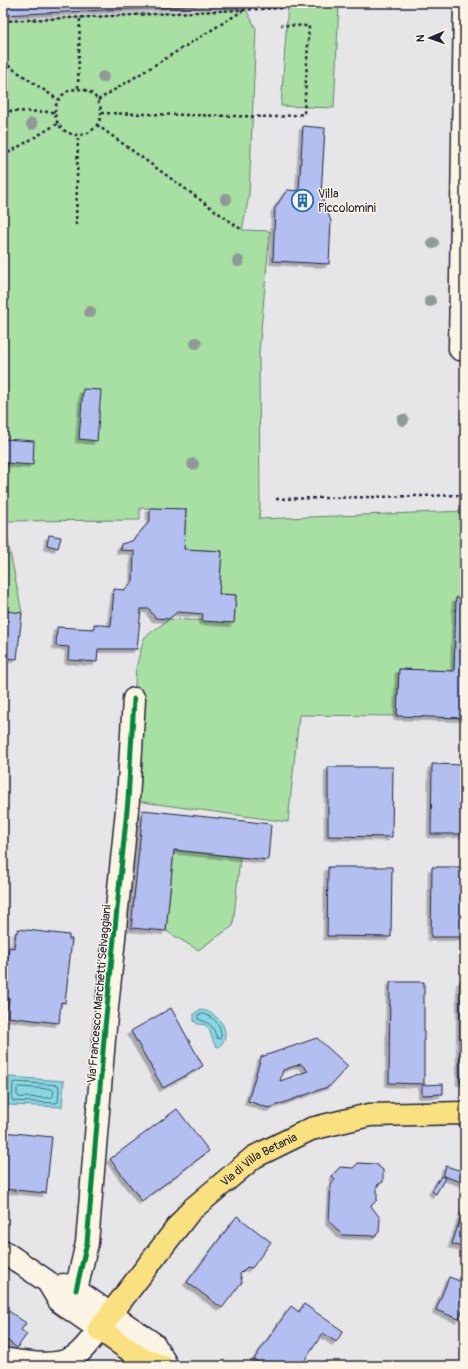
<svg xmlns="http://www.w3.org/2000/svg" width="468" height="1369" font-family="Pangolin,sans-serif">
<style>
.green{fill:#a8dfa2;stroke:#65806e}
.water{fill:#87d8e2;stroke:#5f8f9f}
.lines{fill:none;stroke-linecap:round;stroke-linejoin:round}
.shore{stroke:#4a6b7e;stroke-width:1}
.building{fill:#b2bff0;stroke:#22223b;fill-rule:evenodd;filter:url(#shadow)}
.minor-casing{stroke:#22223b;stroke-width:25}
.major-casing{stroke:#22223b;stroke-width:25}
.path{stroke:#22223b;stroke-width:2.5;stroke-dasharray:3 3;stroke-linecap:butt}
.minor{stroke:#fcf5e5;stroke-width:22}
.major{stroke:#fae180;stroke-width:22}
.cycleway-casing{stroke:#fcf5e5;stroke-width:8}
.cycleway{stroke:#00873e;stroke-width:5}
.tree{fill:#90999a}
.labels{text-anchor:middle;stroke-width:3;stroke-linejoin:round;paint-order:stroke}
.poi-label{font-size:12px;fill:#22223b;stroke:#fcf5e5;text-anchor:start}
.street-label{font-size:12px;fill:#22223b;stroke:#fcf5e5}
</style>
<defs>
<filter id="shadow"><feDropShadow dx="-3.5" dy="3.5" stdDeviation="0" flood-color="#0004"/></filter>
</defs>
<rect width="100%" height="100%" fill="#e6e5e8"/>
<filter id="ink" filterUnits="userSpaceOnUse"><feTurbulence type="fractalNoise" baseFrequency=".025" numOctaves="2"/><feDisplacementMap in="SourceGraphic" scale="8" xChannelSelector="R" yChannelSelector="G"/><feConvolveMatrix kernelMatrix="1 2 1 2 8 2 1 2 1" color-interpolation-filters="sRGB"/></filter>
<g filter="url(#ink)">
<path class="green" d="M288,3L339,4L334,108L281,106Z
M246,9L256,29L249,196L242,230L270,231L259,352L260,505L259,519L465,511V586L456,598L454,671L399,669L397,716L299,715L288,822L128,800L136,668L144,638L169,619L234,622L236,595L219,594L222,551L184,549L186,509L140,508V520L4,521L22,613L7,612L3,651V21Z
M174,850L240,857L233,926L198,950L166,931Z"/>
<path class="water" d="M199,1010C216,1010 234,1031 220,1046L217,1047C211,1042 212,1031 206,1025L198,1024L194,1021V1014Z
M9,1077L64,1081L62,1107L8,1105Z"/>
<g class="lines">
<path class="shore" d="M203,1014C214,1016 224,1028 220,1039L217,1038C212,1024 211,1024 198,1019V1015Z
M14,1082L58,1085L59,1087L58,1102L56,1103L13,1101L12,1100L13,1084Z
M19,1087L52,1089L54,1091L53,1096L51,1098L19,1097L17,1095V1089Z"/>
</g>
<path class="building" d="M3,3H248L3,15Z
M303,126L325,128L321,195L331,221L329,264L273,261L275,208L287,190L299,191Z
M83,389L101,390L97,441L79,439Z
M4,439L34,441L33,465L3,463Z
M150,508L186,509L184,549L222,551L219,594L236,595L234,623L202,621L203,614L177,612L169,619L155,618L149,609H141L137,649H98L97,662L68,660L69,647L56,646L57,627L94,629V624L111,626L114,589L124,590L133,581L134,551L120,550L121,544L132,541L150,521Z
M49,535L61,537L58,548L47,545Z
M456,598H465V718L397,716L399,669L454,671Z
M7,611L22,613L17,659L3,658Z
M432,764L465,765V834H431Z
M328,767H393L392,837L328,836Z
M143,810L271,824L268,860L174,850L166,931L131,928Z
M328,867H392L391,937L327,936Z
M432,867H465V937H431Z
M18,929L69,935V939H72L65,1003L61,1002L59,1023L7,1017L9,998L3,997L9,947L14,948L16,932H18Z
M460,981H465V1082H460Z
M390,982H424V1084L389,1083Z
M171,1008L203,1066L163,1088L131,1031Z
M317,1038L348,1066L330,1086L269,1108L248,1101L261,1057ZM301,1064L308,1071L280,1081L283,1070Z
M443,1084V1094L422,1095V1085Z
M177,1109L209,1151L142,1201L110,1159Z
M3,1132L52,1137L46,1193L3,1189Z
M358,1163L376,1164L383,1170V1182L377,1185V1200L371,1206L380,1218L379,1232L375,1236L342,1235L329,1221L331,1185L335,1180L332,1176L340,1167L353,1168Z
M446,1166L465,1172V1183L443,1176Z
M441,1176L445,1178L436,1194L432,1191Z
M465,1204V1245L464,1248L452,1244Z
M237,1216L271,1242L252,1268L247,1267L240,1274L242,1282L222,1308L187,1282Z
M449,1277L465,1283V1304L459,1319L436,1310Z
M304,1304L343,1331L336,1342L323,1333L301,1366H264L254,1359L291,1306L299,1312Z
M3,1307L26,1323L21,1330L27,1334L17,1348L7,1340L3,1346Z"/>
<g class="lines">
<defs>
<path id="minor" d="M460,349L465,3
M3,1251L48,1282L60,1302L99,1329C92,1339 84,1350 74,1357C56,1369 23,1362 3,1359
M63,1285L70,1286L154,1344L167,1366
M76,1290L87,1243L105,1027L128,800L134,699"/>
<g id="major">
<path id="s1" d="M162,1366L142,1359L99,1329L190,1211L254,1157L311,1129L369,1115L465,1113"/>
</g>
</defs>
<use href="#minor" class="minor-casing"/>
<use href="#major" class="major-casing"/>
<path class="path" d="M3,21L282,8
M3,62L57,99
M78,88L80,17
M55 112a23 23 0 1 1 46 0a23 23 0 1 1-46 0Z
M98,100L244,10
M3,111L54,112
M101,113L276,117L304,114L309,26L281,25
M97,125L242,230
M3,156L57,124
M76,225L78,136
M276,499L465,495"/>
<use href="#minor" class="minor"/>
<use href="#major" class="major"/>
<defs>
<path id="cycleway" d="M76,1290L87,1243L105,1027L128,800L134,699"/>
</defs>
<use href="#cycleway" class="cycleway-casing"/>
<use href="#cycleway" class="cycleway"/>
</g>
<g class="tree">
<circle cx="103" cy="77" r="6"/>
<circle cx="32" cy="124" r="6"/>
<circle cx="226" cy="199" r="6"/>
<circle cx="433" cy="243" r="6"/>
<circle cx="238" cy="261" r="6"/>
<circle cx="430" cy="301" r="6"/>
<circle cx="90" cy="312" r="6"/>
<circle cx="196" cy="343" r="6"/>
<circle cx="403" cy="420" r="6"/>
<circle cx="193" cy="464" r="6"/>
</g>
</g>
<defs>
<symbol id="building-ring" viewBox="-11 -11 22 22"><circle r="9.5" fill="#fcf5e5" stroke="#1f6fb2" stroke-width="1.5"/><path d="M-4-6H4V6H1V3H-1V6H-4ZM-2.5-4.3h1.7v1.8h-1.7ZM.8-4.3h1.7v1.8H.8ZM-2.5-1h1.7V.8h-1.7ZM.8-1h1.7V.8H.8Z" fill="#1f6fb2"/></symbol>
</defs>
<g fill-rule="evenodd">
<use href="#building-ring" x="290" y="188" width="25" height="25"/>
</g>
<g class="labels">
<g class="poi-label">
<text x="318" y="198">Villa<tspan x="318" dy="14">Piccolomini</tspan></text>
</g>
<g class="street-label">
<text transform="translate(99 994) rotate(-85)" y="4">Via Francesco Marchetti Selvaggiani</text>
<text dy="4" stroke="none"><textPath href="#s1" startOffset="309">Via di Villa Betania</textPath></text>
</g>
</g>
<rect width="468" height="1369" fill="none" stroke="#fcf5e5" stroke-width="16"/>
<rect x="8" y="8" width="452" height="1353" fill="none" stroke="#22223b" stroke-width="1.5" filter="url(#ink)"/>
<g transform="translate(430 38) rotate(268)" stroke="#fcf5e5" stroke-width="3" paint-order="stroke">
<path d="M0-3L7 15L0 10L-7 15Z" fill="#22223b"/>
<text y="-6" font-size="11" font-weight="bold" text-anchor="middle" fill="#22223b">N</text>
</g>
</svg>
